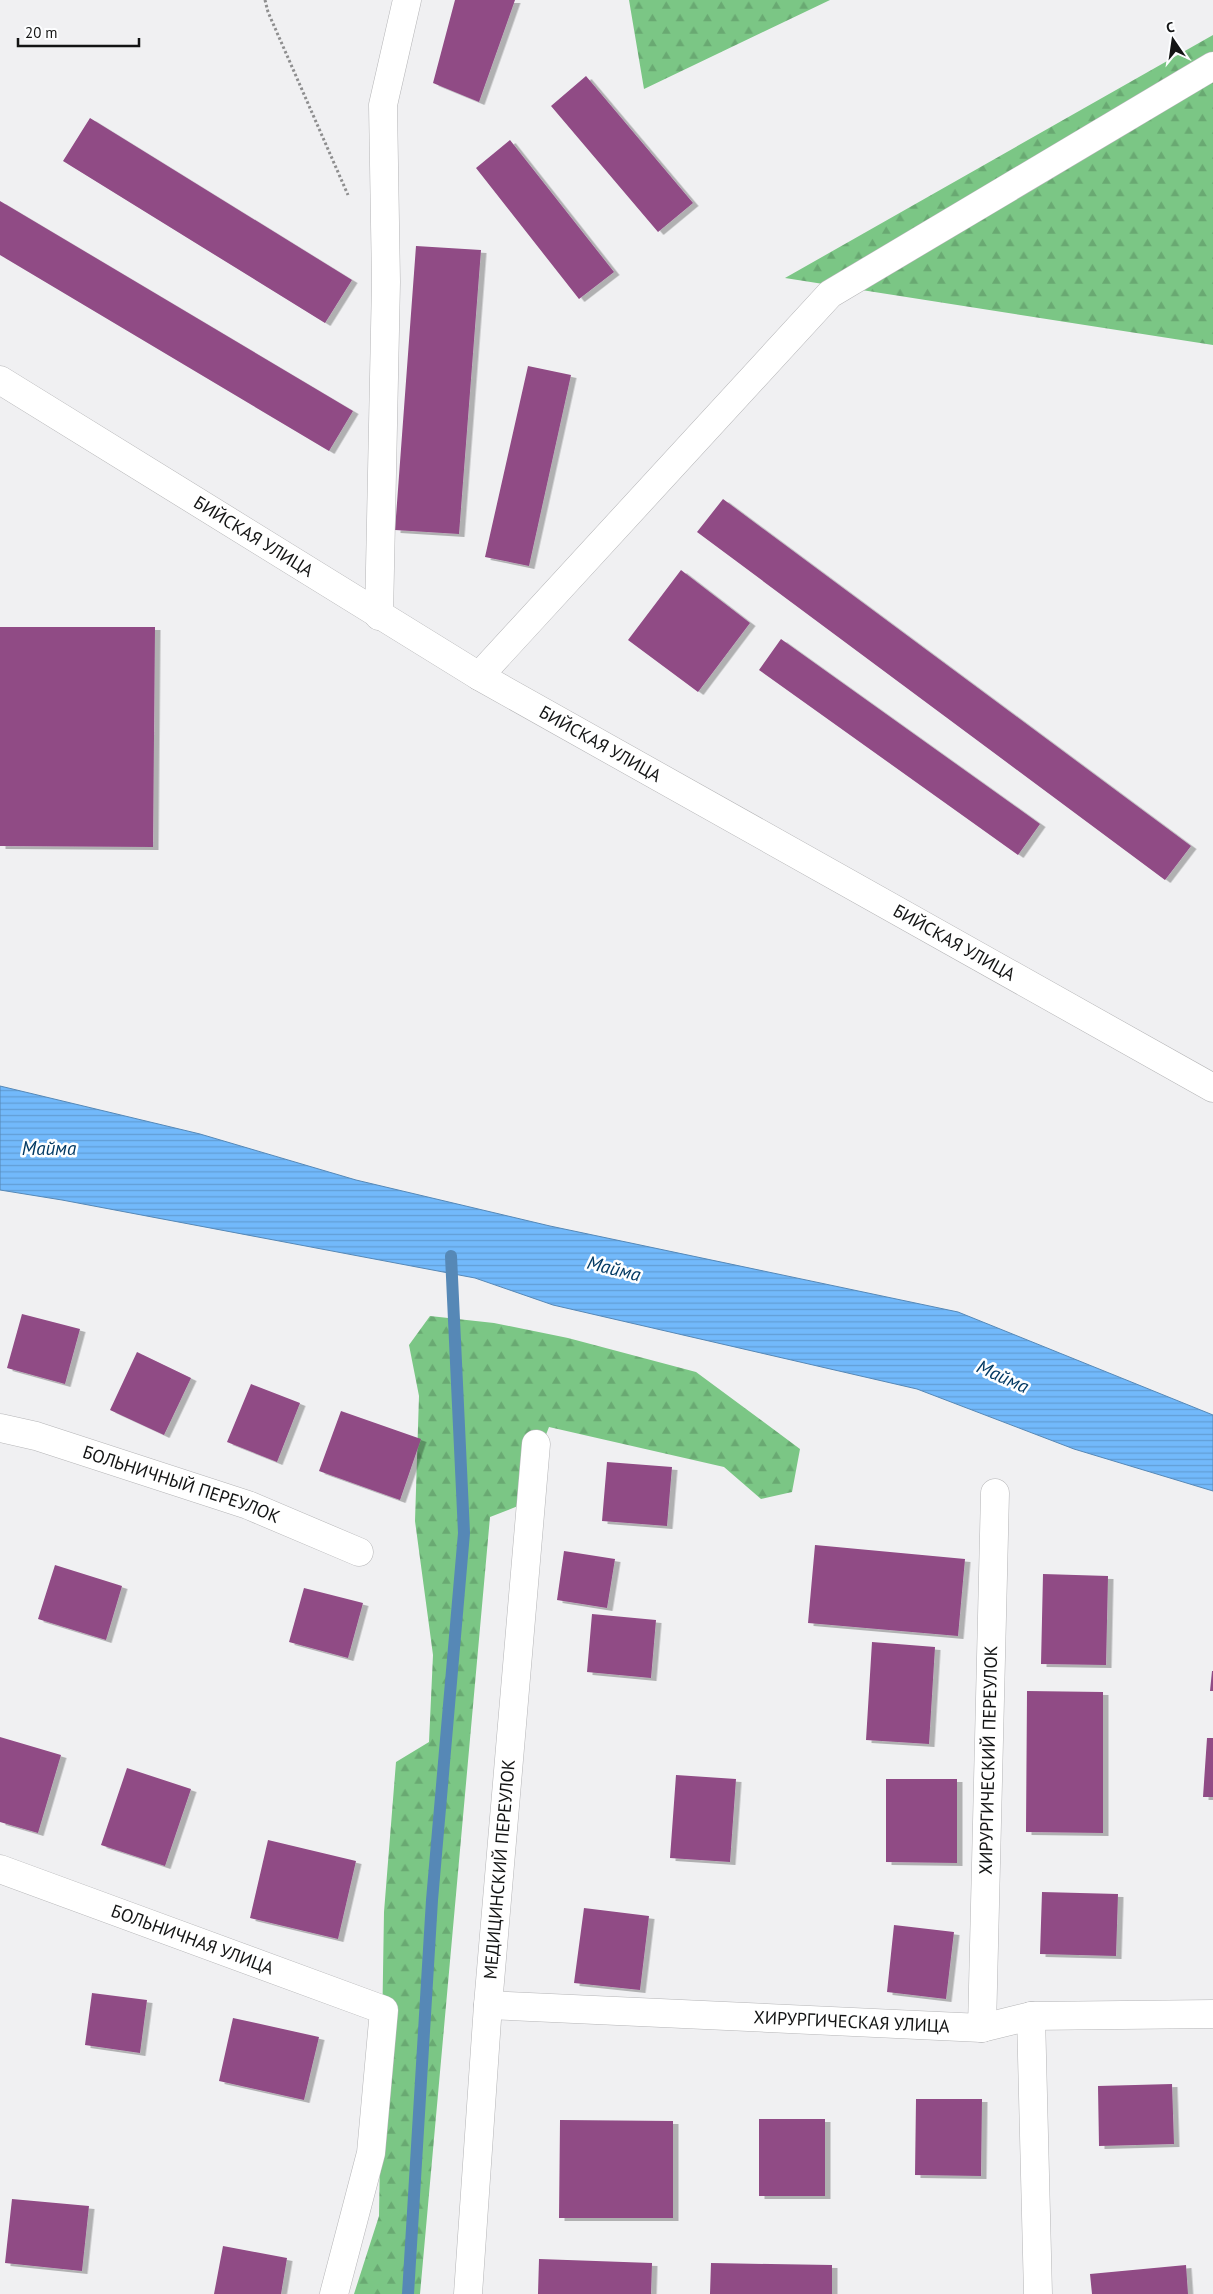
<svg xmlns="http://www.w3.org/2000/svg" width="1213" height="2294" font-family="'PT Sans',sans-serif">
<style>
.forest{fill:url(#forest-firs)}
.water{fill:url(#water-rules);stroke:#5688b6}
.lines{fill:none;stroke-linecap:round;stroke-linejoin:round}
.stream{stroke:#5688b6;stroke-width:12}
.building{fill:#904b85;filter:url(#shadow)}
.minor-casing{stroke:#b5b5b7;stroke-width:29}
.major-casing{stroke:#b5b5b7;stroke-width:29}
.path{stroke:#8e8e8f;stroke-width:3;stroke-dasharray:2.5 2.5;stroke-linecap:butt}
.minor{stroke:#fff;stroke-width:28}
.major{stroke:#fff;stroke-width:28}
.labels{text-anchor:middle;stroke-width:5;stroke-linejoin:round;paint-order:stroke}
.street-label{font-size:18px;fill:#131414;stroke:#fdfeff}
.water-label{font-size:19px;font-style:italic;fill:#023963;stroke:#fdfeff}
</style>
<defs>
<pattern id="forest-firs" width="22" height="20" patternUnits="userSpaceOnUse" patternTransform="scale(1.25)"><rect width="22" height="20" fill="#7bc685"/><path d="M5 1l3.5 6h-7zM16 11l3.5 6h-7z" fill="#69a972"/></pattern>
<pattern id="water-rules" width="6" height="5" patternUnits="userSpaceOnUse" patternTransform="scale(1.25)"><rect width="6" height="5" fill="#72b9fb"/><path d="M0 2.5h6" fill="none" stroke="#629ed6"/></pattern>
<filter id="shadow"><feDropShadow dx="5.5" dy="3" stdDeviation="0" flood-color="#0004"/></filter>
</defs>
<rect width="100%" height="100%" fill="#f0f0f2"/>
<path class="forest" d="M629,0H830L644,89Z
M1213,35V345L785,278Z
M430,1316L494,1323L568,1338L696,1372L800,1449L792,1492L761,1499L724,1467L549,1427L518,1506L490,1517L420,2294H354L379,2216L384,1912L396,1762L429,1742L433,1655L415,1521L419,1396L409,1345Z"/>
<path class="water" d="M0,1086L200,1134L356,1180L550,1226L958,1312L1213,1415V1491L1074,1449L917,1389L553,1305L475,1278L62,1200L0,1190Z"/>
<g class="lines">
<path class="stream" d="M408,2294L432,1900L464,1533L451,1256"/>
</g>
<path class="building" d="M455,0H515L479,102L433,83Z
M586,76L693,203L658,232L551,106Z
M90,118L352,280L325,323L63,161Z
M510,140L614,272L579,299L476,168Z
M0,201L353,411L329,451L0,255Z
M416,246L481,250L459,534L395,530Z
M528,366L571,375L529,566L485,557Z
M723,499L1191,846L1165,880L697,532Z
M681,570L750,623L698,692L628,640Z
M0,627H155L153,847L0,846Z
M781,639L1040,824L1018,855L759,670Z
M22,1314L80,1329L65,1384L7,1368Z
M137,1352L191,1378L164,1435L110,1410Z
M251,1384L300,1403L277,1462L227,1442Z
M341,1411L421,1439L400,1500L319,1471Z
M607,1462L672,1467L667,1526L602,1521Z
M815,1545L965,1559L958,1636L808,1623Z
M564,1551L615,1559L607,1608L557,1600Z
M55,1565L122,1586L106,1640L38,1619Z
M1043,1574L1108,1576L1106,1665L1041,1664Z
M304,1588L363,1603L348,1658L289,1642Z
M592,1614L656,1620L651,1678L587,1672Z
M872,1642L935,1647L929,1744L866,1740Z
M1212,1671H1213V1691H1210Z
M1027,1691L1103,1692V1833L1026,1832Z
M0,1737L61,1755L38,1833L0,1822Z
M1207,1738H1213V1797H1203Z
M127,1768L191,1789L165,1866L101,1845Z
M676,1775L736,1779L730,1862L670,1858Z
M886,1779H957V1863L886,1862Z
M268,1840L356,1861L338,1939L250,1918Z
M1042,1892L1118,1894L1116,1956L1040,1954Z
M584,1908L649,1916L640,1990L574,1983Z
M894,1925L954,1932L946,1999L887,1992Z
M92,1993L147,2000L140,2053L85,2045Z
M233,2018L319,2037L304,2100L219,2081Z
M1172,2084L1174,2144L1099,2146L1098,2086Z
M916,2099H982L981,2176L915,2175Z
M759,2119H825V2196H759Z
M560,2120L673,2121V2218H559Z
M12,2199L89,2206L82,2271L5,2263Z
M223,2246L287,2258L281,2294H214Z
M539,2259L652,2263L651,2294H538Z
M711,2263L832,2265V2294H710Z
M1186,2265L1188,2294H1092L1090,2274Z"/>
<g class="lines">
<defs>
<g id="minor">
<path d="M379,616L386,282L383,105L407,0"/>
<path d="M479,676L830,294L1213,66"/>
<path id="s1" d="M0,1428L36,1436L248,1505L359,1552"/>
<path id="s2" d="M0,1869L384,2010L371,2153L334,2294"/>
<path id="s3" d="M488,2005L982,2028L1031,2016L1213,2014"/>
<path d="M1031,2016L1038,2294"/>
<path id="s4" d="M982,2028L995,1493"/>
<path id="s5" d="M468,2294L488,2005L536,1444"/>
</g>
<g id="major">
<path id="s6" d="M0,380L479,676L1213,1088"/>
</g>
</defs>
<use href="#minor" class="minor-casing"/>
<use href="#major" class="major-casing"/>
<path class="path" d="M265,0L268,12L348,195"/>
<use href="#minor" class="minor"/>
<use href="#major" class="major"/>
</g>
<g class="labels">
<g class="street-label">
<text dy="6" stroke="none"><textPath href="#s6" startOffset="298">БИЙСКАЯ УЛИЦА</textPath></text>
<text dy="6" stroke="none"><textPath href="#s6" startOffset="702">БИЙСКАЯ УЛИЦА</textPath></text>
<text dy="6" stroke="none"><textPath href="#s6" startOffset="1108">БИЙСКАЯ УЛИЦА</textPath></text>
<text dy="6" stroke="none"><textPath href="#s1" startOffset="190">БОЛЬНИЧНЫЙ ПЕРЕУЛОК</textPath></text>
<text dy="6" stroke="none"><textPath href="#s4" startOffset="268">ХИРУРГИЧЕСКИЙ ПЕРЕУЛОК</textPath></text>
<text dy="6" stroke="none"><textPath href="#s5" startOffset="426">МЕДИЦИНСКИЙ ПЕРЕУЛОК</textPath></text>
<text dy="6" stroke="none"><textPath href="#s2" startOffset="205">БОЛЬНИЧНАЯ УЛИЦА</textPath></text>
<text dy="6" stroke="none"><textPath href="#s3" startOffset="364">ХИРУРГИЧЕСКАЯ УЛИЦА</textPath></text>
</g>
<g class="water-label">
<text x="49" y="1155">Майма</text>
<text transform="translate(614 1268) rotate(14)" y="7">Майма</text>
<text transform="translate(1003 1376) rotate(24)" y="7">Майма</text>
</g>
</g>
<g transform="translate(1173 40) rotate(347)" stroke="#fdfeff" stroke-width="4" paint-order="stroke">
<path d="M0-4L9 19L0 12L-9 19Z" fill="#131414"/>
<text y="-8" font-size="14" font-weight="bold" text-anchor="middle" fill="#131414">С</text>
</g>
<path d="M18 38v8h121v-8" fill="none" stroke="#131414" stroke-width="2.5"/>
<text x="25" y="38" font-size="15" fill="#131414" stroke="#fdfeff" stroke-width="4" paint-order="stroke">20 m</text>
</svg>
